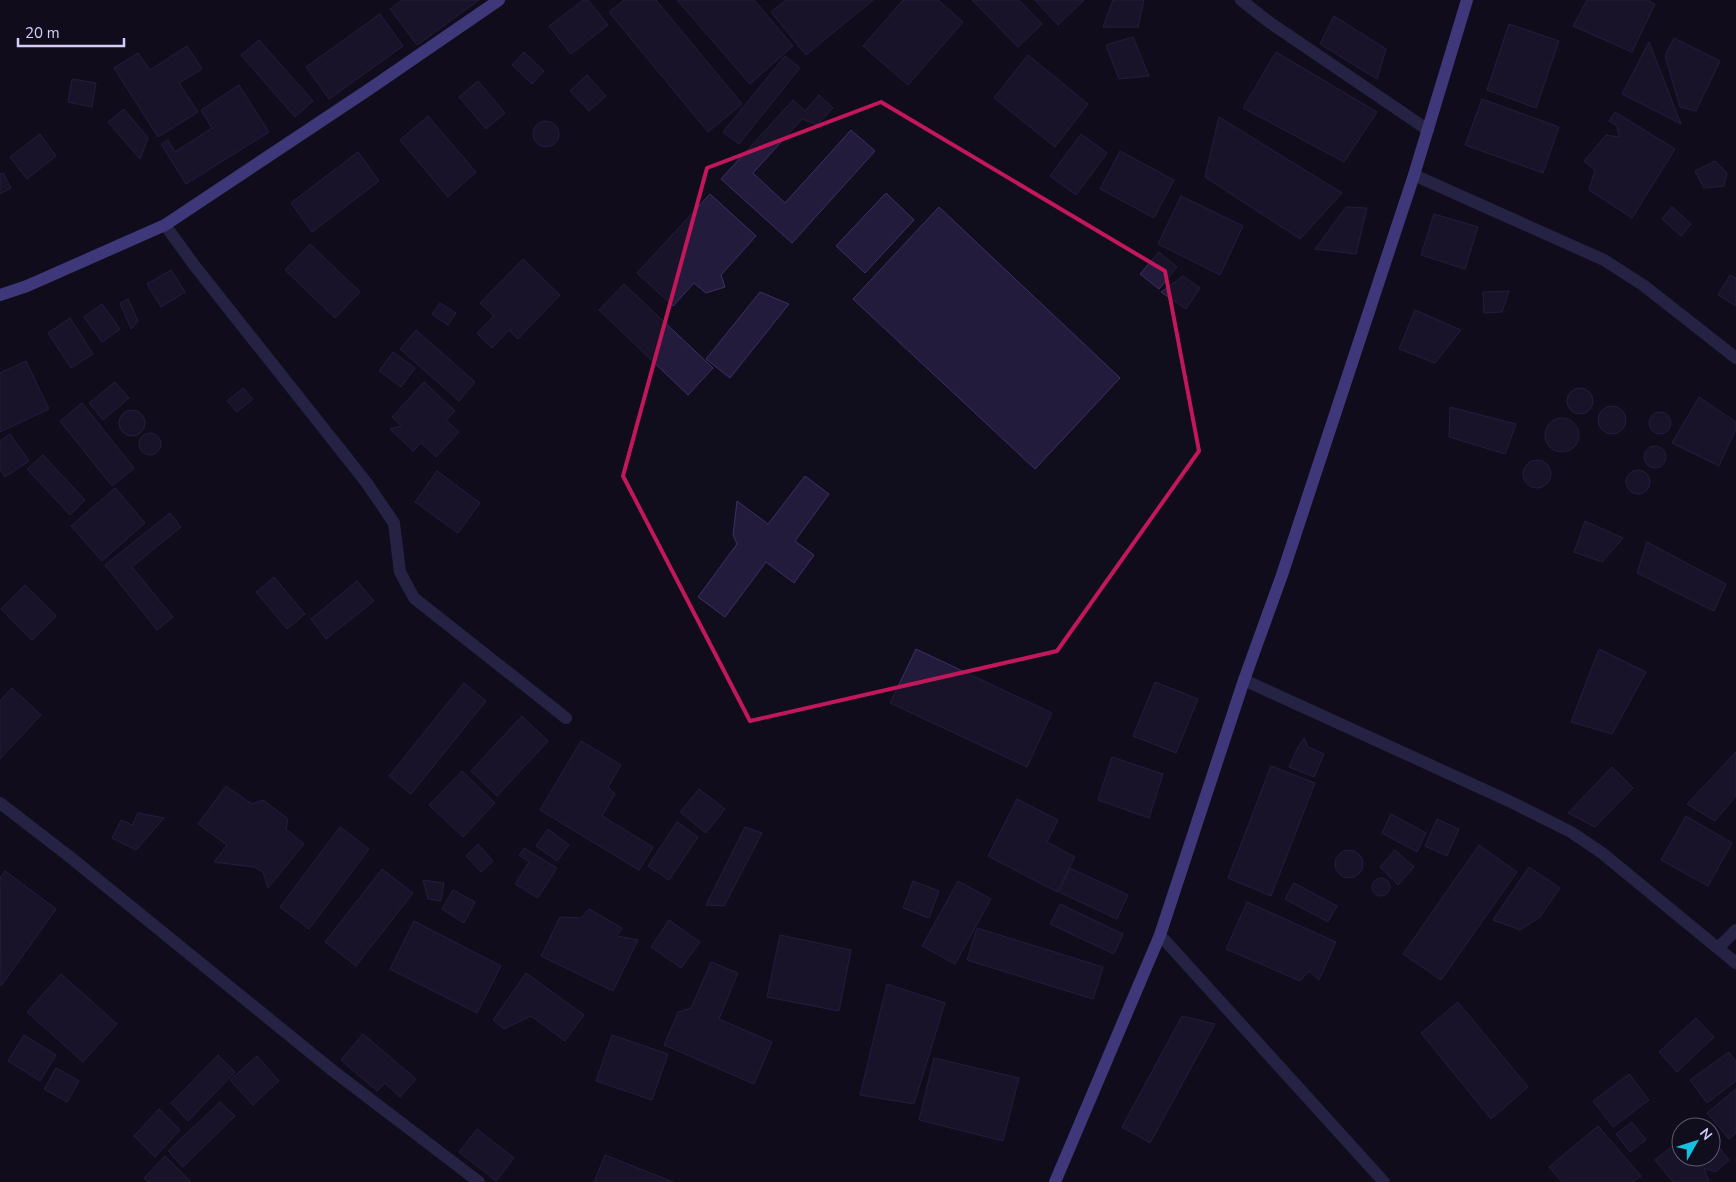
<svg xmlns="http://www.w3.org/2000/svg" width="1736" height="1182" font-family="'Nunito Sans',sans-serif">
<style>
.building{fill:#231b3b;stroke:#3c3064}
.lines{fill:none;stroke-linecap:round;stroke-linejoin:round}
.street{stroke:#423d76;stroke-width:12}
.secondary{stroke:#776ef0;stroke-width:12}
.marked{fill:none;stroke:#c2185b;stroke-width:4;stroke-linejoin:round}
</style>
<rect width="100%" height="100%" fill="#100d1c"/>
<path class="building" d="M402,0H479L417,45L390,9Z
M583,0H588L608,25L571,54L549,26Z
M624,0H656L742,104L708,132L609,12Z
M677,0H754L793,46L750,84Z
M786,0H873L806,55L771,12Z
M903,0H938L963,22L908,85L863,46Z
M972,0H1019L1042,24L1018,47Z
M1035,0H1084L1058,25Z
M1113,0H1144L1138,27H1103Z
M1587,0H1647L1655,4L1632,52L1573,26Z
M380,14L403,46L329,99L306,67Z
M1334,16L1386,49L1377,79L1320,44Z
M1509,24L1559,41L1536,108L1487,90Z
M1133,37L1149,76L1119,79L1106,45Z
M1674,38L1720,61L1696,111L1680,107L1665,56Z
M259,40L313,101L295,117L241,55Z
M1649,42L1681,124L1622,94Z
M187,46L202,69L179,83L198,112L158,137L114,68L138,53L150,70Z
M524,52L544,71L532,84L512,65Z
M1276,52L1377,112L1344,162L1243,108Z
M1028,55L1088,104L1055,147L994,98Z
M785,56L800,68L739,144L723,132Z
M587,75L606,96L589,111L570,91Z
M72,79L96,83L92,107L68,102Z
M478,81L505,113L486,129L459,97Z
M239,85L269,132L186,184L161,144L168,140L175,152L212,128L201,110Z
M819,95L833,108L817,125L802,119L753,173L785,203L851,130L875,151L792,243L721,179L793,100L805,111Z
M1482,99L1559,127L1543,173L1465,145Z
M124,109L148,138L140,159L108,122Z
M1615,112L1675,149L1632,218L1589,190L1595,170L1584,161L1606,135L1619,137L1617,126L1609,121Z
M428,116L476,172L448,197L400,140Z
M1219,117L1342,193L1300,239L1205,177Z
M533 134a13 13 0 1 1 26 0a13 13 0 1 1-26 0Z
M40,134L56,156L27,179L10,157Z
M1081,134L1107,153L1076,195L1050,176Z
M1120,151L1174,180L1154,218L1100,189Z
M358,152L379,181L312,232L291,203Z
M1715,161L1727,173L1724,186L1704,188L1695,171Z
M3,173L11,188L0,194V174Z
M886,193L914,220L865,273L836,246Z
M710,194L756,236L721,275L725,287L706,293L694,283L673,306L637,273Z
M1181,196L1243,226L1220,275L1158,244Z
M939,207L1120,378L1035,469L853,299Z
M1346,207L1367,208L1356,254L1315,249Z
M1672,207L1691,224L1681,236L1662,219Z
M1434,214L1478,227L1465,269L1421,255Z
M310,244L360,292L335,318L285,270Z
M1159,252L1177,267L1159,289L1140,274Z
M523,259L560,295L518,339L509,330L492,348L477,333L494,316L480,303Z
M171,270L185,292L161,307L147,284Z
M1730,275L1736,278V306L1718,295Z
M1183,276L1200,288L1186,309L1161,292Z
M624,284L713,368L688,395L599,310Z
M1509,291L1502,312L1484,313L1483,292Z
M760,292L789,304L730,378L706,359Z
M128,299L138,321L131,329L120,303Z
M440,303L456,313L448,325L432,314Z
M102,304L120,329L102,342L84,317Z
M1415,310L1461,330L1435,363L1399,349Z
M70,318L93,354L71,368L48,333Z
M416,330L475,382L459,401L400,349Z
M393,352L415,368L401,387L379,371Z
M26,361L49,409L0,432V373Z
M115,382L129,398L103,420L89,403Z
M424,382L455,411L446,420L459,432L436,457L421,443L413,451L390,429L401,426L392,417Z
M243,388L253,399L237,412L227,401Z
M1567 401a13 13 0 1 1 26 0a13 13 0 1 1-26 0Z
M1699,397L1736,422V429L1719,466L1672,443Z
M82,403L134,468L112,486L60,421Z
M1598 420a14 14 0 1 1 28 0a14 14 0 1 1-28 0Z
M1450,407L1516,424L1505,454L1449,437Z
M119 423a13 13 0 1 1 26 0a13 13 0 1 1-26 0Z
M1649 423a11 11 0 1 1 22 0a11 11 0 1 1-22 0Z
M1545 435a17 17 0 1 1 34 0a17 17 0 1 1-34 0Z
M139 444a11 11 0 1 1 22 0a11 11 0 1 1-22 0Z
M10,434L29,461L5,477L0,470V441Z
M1644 457a11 11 0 1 1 22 0a11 11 0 1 1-22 0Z
M43,455L85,500L70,515L27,469Z
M1523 474a14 14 0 1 1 28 0a14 14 0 1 1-28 0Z
M1626 482a12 12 0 1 1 24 0a12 12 0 1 1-24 0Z
M437,471L480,503L458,533L415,502Z
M805,476L829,494L795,541L814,555L794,583L766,562L725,617L698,597L737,544L733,535L737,501L768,524Z
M115,488L145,523L102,561L71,526Z
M170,513L181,527L132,567L173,617L157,630L105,565Z
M1585,521L1623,538L1602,562L1574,552Z
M1647,542L1726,584L1714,611L1637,573Z
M274,577L305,614L287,629L256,592Z
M357,581L374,601L326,639L311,619Z
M25,585L56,616L32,640L1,609Z
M916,649L1052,713L1027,767L890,703Z
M1599,649L1646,672L1612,734L1571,722Z
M1155,682L1198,699L1176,753L1133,736Z
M464,683L486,701L411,794L389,776Z
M12,688L41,715L0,759V701Z
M522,716L548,741L497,796L471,771Z
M1304,738L1308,747L1324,754L1314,777L1289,767L1297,749Z
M581,741L621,765L608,787L615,794L602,816L653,847L639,870L540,810Z
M1736,752V796L1715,821L1687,804Z
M1112,757L1163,774L1149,818L1098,800Z
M1271,766L1315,783L1271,896L1228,878Z
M1612,767L1633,788L1595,827L1568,813Z
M462,771L495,803L463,837L429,805Z
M226,786L252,804L263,800L288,819L286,829L304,844L268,888L263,872L254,867L214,862L227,845L198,824Z
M699,789L725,809L706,833L680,812Z
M1017,799L1058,820L1047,842L1075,857L1057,892L988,856Z
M138,813L164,818L136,850L112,838L121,820L132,825Z
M1391,814L1426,833L1417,852L1382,833Z
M1686,816L1732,843L1708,886L1661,860Z
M1437,819L1459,829L1447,856L1425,846Z
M677,822L698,837L669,880L648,866Z
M340,827L369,849L309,929L280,907Z
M745,827L762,833L724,906L706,905Z
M548,829L569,845L557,861L536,846Z
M478,844L493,861L481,872L466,856Z
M1479,845L1517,872L1441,980L1403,954Z
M524,848L557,868L538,898L515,884L529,862L519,855Z
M1395,850L1414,867L1398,885L1380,867Z
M1335 864a14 14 0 1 1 28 0a14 14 0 1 1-28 0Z
M1529,867L1560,888L1540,917L1520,930L1493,920Z
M1070,868L1128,895L1117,919L1059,892Z
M382,869L413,893L356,966L325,942Z
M5,871L56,909L1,986L0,878Z
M1372 887a9 9 0 1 1 18 0a9 9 0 1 1-18 0Z
M423,880L444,883L441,901L428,899Z
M913,881L939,891L929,918L903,908Z
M958,881L991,899L955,964L922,946Z
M1294,883L1337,906L1328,922L1285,899Z
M453,890L475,902L464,923L442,909Z
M1247,902L1336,942L1319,980L1309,971L1300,981L1226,949Z
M1060,904L1123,934L1114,954L1050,924Z
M589,909L622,928L617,936L638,940L613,991L541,956L560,917L581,918Z
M669,920L700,942L681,968L651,947Z
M414,921L501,966L477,1013L390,969Z
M977,928L1103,967L1093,999L967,960Z
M780,935L851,950L839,1011L767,997Z
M711,962L738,973L719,1019L772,1042L754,1084L664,1045L678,1012L691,1008Z
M526,973L584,1015L565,1041L531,1016L504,1029L493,1020Z
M61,974L117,1024L83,1062L27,1012Z
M887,984L945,1003L914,1104L860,1095Z
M1458,1002L1528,1087L1491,1119L1421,1033Z
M1182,1016L1215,1024L1150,1143L1122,1127Z
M1696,1018L1714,1037L1677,1072L1659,1052Z
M363,1034L416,1079L400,1097L385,1083L377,1091L341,1060Z
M24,1035L56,1055L40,1081L8,1061Z
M612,1035L668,1054L652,1100L596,1081Z
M1729,1052L1736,1062V1081L1707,1103L1690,1080Z
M218,1055L235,1072L188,1121L171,1103Z
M257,1056L279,1081L253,1105L230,1080Z
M934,1058L1019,1078L1003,1141L919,1120Z
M56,1068L79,1081L67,1102L44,1089Z
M1629,1074L1649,1100L1613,1127L1593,1101Z
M1736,1089V1133L1729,1139L1707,1113Z
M220,1102L235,1116L183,1167L168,1151Z
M159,1109L180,1130L155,1157L134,1136Z
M1632,1122L1646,1140L1630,1152L1616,1134Z
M1598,1126L1641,1176L1633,1182H1562L1549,1167Z
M477,1129L514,1158L496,1181L459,1152Z
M1711,1138L1729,1160L1715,1172L1704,1168L1709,1182H1673L1655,1160L1681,1139V1157H1711Z
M605,1155L673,1182H594Z
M165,1156L191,1182H148L144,1178Z"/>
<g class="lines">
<path class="street" d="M1241,0L1269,22L1428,130
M1414,175L1604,260L1643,285L1736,358
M165,225L194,265L366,482L394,523L400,572L414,598L566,718
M1244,680L1509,801L1571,832L1602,853L1736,963
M0,803L70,857L332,1070L479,1182
M1160,935L1384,1182
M1718,948L1736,930"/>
<path class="secondary" d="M0,295L27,286L165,225L368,90L499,0
M1055,1182L1160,935L1244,680L1282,575L1414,175L1467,0"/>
</g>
<path d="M0 0H1736V1182H0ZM881,102L1165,271L1199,451L1057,651L750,721L623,476L707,168Z" fill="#100d1c" fill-opacity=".55" fill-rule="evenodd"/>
<path class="marked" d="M881,102L1165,271L1199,451L1057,651L750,721L623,476L707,168Z"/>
<g transform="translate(1696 1142) rotate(51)"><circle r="24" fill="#100d1c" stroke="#5e5a75"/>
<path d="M0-4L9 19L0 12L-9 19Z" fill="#17c0dc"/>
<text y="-8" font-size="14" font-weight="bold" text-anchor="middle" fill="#d4cdfa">N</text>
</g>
<path d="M18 38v8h106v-8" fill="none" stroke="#d4cdfa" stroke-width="2.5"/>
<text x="25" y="38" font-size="15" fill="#d4cdfa" stroke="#100d1c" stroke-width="4" paint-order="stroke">20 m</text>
</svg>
